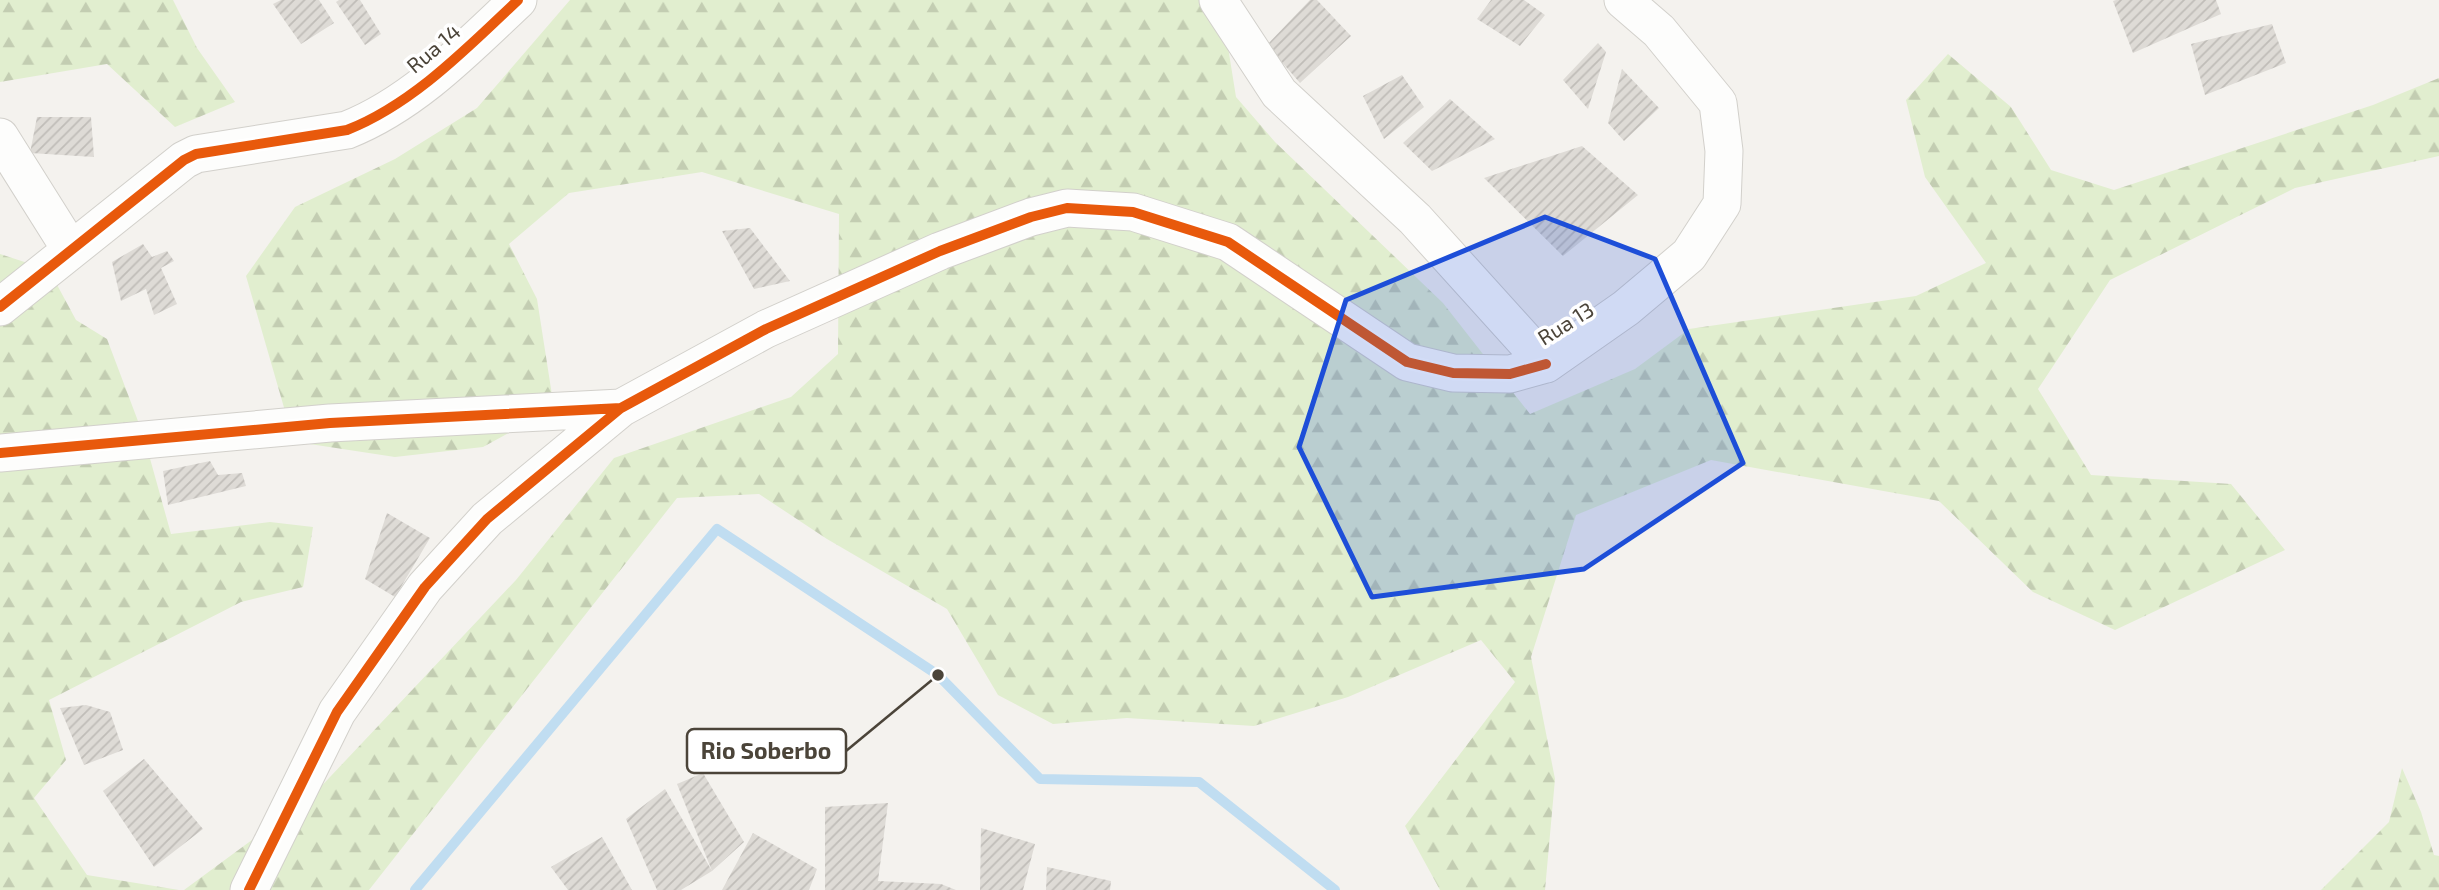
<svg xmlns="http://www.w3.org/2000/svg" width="2439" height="890" font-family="'Exo 2',sans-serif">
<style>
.forest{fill:url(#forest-firs)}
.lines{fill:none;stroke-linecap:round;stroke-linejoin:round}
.stream{stroke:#c0ddf1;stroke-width:10}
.building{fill:url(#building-hatch)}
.street-casing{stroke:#d2d0cb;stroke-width:39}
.street{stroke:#fdfdfc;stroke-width:37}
.cycleway-casing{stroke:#fff;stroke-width:15}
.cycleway{stroke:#e8590c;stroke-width:10}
.marked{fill:#1d4ed8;fill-opacity:0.2;stroke:#1d4ed8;stroke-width:5;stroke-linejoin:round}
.labels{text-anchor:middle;stroke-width:7;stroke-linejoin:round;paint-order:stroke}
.street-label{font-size:21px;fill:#4b4439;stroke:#fff}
.leader{fill:none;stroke:#4b4439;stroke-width:2.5}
.callout-dot{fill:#4b4439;stroke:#fff;stroke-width:2.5}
.callout{fill:#fff;stroke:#4b4439;stroke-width:2.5}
.callout-label{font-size:23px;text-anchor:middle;font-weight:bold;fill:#4b4439}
</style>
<defs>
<pattern id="forest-firs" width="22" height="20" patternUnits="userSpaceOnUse" patternTransform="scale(1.75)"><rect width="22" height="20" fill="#e1eecf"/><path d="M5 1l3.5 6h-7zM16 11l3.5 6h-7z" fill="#c3cdb2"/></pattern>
<pattern id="building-hatch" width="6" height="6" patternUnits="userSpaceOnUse" patternTransform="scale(1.75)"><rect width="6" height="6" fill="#dedbd6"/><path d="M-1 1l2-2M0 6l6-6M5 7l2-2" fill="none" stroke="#c0bdb8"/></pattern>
</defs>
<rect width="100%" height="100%" fill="#f4f2ee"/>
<path class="forest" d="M0,0H173L197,48L235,102L175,127L107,64L0,82Z
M570,0H1204L1228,47L1236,97L1275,142L1443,303L1530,414L1635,369L1689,329L1916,296L1986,263L1925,177L1906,100L1948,54L2011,107L2051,170L2114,190L2373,105L2439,78V156L2295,188L2110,280L2038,389L2091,475L2231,484L2285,550L2115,630L2033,592L1939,501L1711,460L1576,515L1531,657L1555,779L1545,890H1440L1405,826L1515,682L1481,640L1348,697L1254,726L1127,718L1053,724L998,695L947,609L827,539L759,494L677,498L369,890H184L313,795L516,580L614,458L791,397L838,354L839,214L702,172L569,193L509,244L537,299L554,408L483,447L395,457L290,441L285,411L246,276L295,207L395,159L477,108Z
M0,254L49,270L76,320L107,339L144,437L171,534L270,522L313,527L303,587L241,602L49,700L66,760L34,798L87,875L179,890H0Z
M2402,768L2421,812L2434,855L2439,856V890H2321L2389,822Z"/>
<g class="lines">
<path class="stream" d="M415,890L717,529L938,675L1040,779L1199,782L1335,890"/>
</g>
<path class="building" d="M281,0H319L334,23L301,44L273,4Z
M339,0H360L381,34L365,45L336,2Z
M1310,0H1317L1351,36L1300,83L1267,45Z
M1491,0H1524L1545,15L1520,46L1477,19Z
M2116,0H2216L2221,14L2133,53L2113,1Z
M2272,24L2286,63L2205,95L2191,44Z
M1598,43L1606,52L1588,109L1563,80Z
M1622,69L1659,108L1624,141L1608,123Z
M1402,75L1424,107L1384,139L1363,96Z
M1450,99L1495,139L1432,171L1403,143Z
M37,117H91L94,157L30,153Z
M1582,146L1638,195L1563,256L1484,178Z
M750,228L790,281L754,289L722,231Z
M143,244L152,257L167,251L174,261L161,268L177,304L154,315L146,289L121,301L112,262Z
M210,461L218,475L242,473L246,486L168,505L163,471Z
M387,513L430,538L395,597L365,579Z
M86,705L110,712L123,750L84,765L60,708Z
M144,759L203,829L154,867L103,791Z
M703,773L744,842L712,871L681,890H657L626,819L665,789L712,871L677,784Z
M888,803L878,881L941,884L956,890H825V807Z
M981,828L1035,844L1023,890H980Z
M753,833L817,869L809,890H722Z
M602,837L632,890H568L551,867Z
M1047,867L1111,881L1110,890H1046Z"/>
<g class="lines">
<defs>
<path id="street" d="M1218,0L1279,93L1415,219L1546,364L1626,308L1689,255L1722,204L1724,151L1718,103L1659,31L1623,0
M0,137L71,250
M0,307L184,160L196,154L347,130C413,104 467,48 518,0
M0,453L330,423L621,408
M249,890L337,712L425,587L487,519L621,408L766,329L940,251L1031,217L1067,208L1133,212L1228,242L1407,362L1453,373L1510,374L1546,364"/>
</defs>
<use href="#street" class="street-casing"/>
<use href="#street" class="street"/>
<defs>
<path id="cycleway" d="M0,307L184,160L196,154L347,130C413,104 467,48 518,0
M0,453L330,423L621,408
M249,890L337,712L425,587L487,519L621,408L766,329L940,251L1031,217L1067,208L1133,212L1228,242L1407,362L1453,373L1510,374L1546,364"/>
</defs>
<use href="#cycleway" class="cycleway-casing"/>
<use href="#cycleway" class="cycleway"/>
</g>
<path class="marked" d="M1545,217L1655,259L1743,463L1584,569L1372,597L1299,447L1346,300Z"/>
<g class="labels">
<g class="street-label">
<text transform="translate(434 49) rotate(-40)" y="7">Rua 14</text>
<text transform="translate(1566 324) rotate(-32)" y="7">Rua 13</text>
</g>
</g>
<path class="leader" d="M938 675L846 751"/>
<circle class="callout-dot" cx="938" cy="675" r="7"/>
<rect class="callout" x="687" y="729" width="159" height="44" rx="7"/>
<g class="callout-label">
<text x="766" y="759">Rio Soberbo</text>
</g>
</svg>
